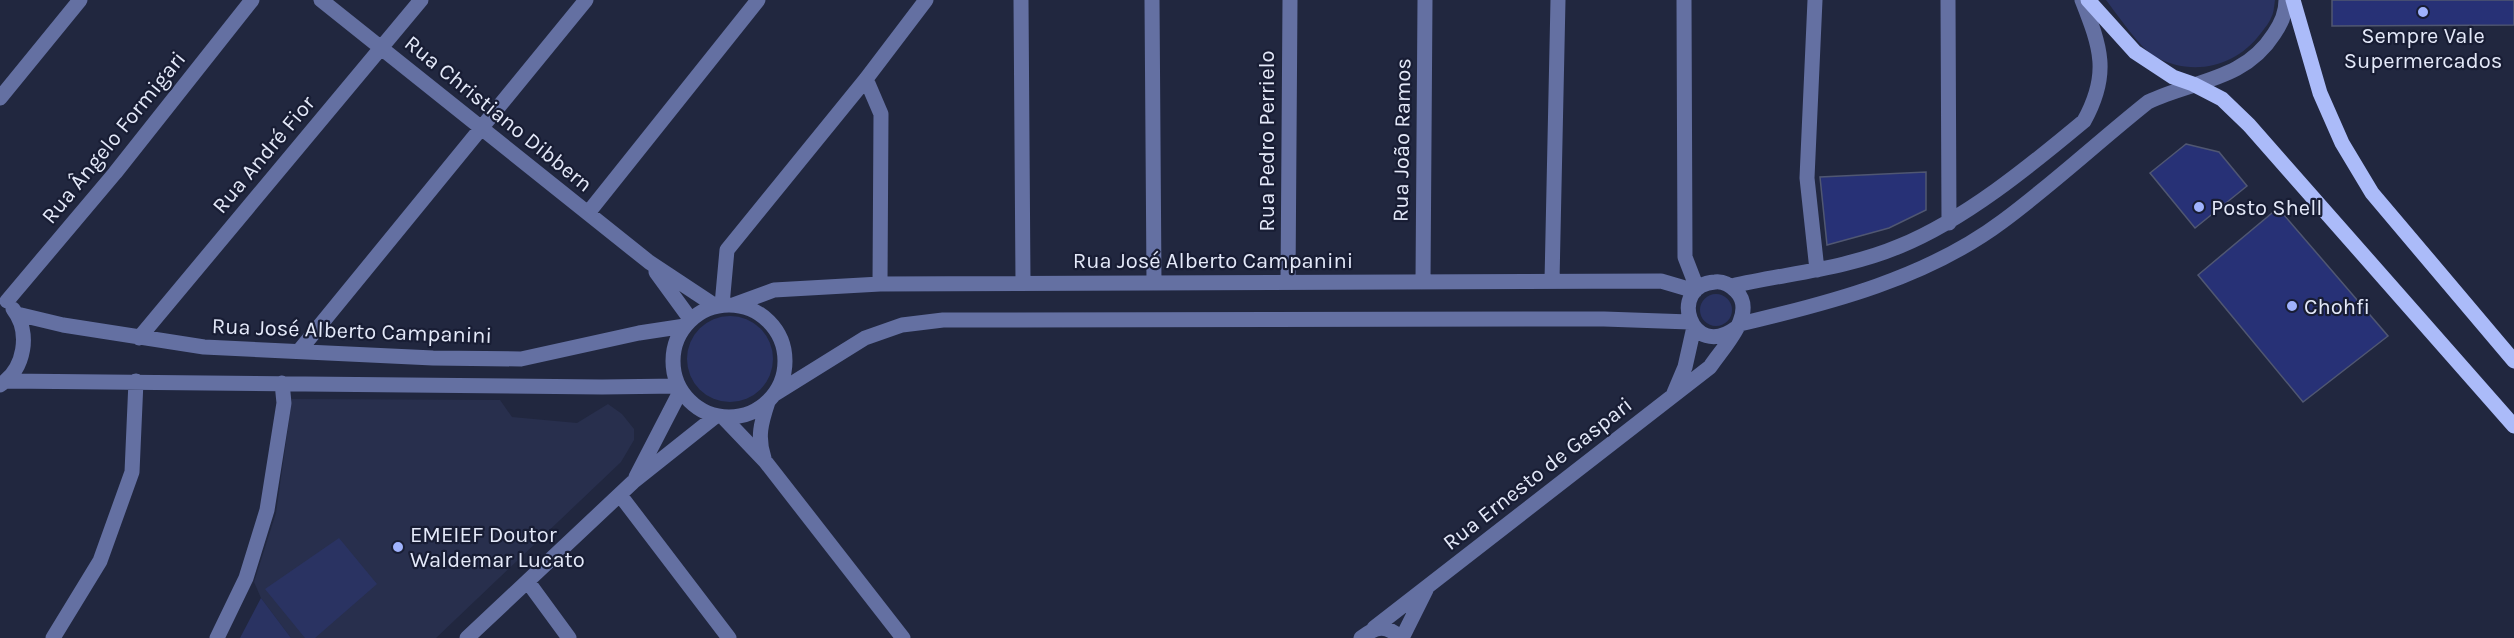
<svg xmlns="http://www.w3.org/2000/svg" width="2514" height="638" font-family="Karla,sans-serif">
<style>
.built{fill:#282f4d}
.green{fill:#2a3362}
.building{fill:#273176;stroke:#505772;stroke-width:1.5}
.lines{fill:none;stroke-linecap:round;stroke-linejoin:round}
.minor{stroke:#6470a2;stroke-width:15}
.major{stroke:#abbbf9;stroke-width:15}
.poi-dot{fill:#a0b3fd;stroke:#181d34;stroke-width:2}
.labels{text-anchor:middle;stroke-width:4.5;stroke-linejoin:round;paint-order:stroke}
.poi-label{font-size:22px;fill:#e4e9f9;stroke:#181d34;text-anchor:start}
.street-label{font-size:22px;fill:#e4e9f9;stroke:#181d34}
</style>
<rect width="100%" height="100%" fill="#21273f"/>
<path class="built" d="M292,399L500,400L512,417L577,423L608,404L622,414L634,429V440L621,462L436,638H291L261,598L254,582L276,513Z"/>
<path class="green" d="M2106,0H2275C2274,6 2274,13 2271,18C2269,23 2264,29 2261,33C2235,68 2191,77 2154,56C2141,49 2116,13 2106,0Z
M1700 310a16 16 0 1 1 32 0a16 16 0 1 1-32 0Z
M687 359a43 43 0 1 1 86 0a43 43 0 1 1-86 0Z
M339,538L377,584L315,638H305L265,589Z
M261,598L291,638H240Z"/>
<path class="building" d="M2332,0H2514V25L2332,26Z
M2186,144L2219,152L2247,186L2195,228L2150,173Z
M1926,172V210L1889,228L1827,245L1820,177Z
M2278,208L2388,336L2303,402L2198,275Z"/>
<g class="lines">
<path class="minor" d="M321,0L649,262L714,305
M1021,0L1023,283
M1152,0L1154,282
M1684,0L1685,257L1697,288
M1815,0L1807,178L1817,270
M1948,0L1949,223
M866,79L881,114L880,284
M0,98L80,0
M588,213L758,0
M656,272L691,320
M1423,281L1425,0
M1552,281L1558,0
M1288,282L1290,0
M1732,286C1788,273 1846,269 1900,246C1964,220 2030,166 2084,121C2110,74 2101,48 2082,0
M7,301L115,173L252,0
M673 361a56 56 0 1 1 112 0a56 56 0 1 1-112 0Z
M722,305L727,250L866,79L926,0
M733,305L774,290L880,284L1661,281L1695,291
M17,314L63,325L204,347L433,358L521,359L639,333L685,326
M1740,324C1830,303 1927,278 2003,221C2053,184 2099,141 2148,102C2194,80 2244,81 2274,34C2281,24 2286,12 2286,0
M139,338L421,0
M299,351L586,0
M6,381L602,387L678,386
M0,385C25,369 31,332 13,309
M1674,393L1685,367L1694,327
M775,394L865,338L902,325L943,320L1604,319L1690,322
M723,417L765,461L903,638
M764,458C757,437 761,423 768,402
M636,477L681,390
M620,495L729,638
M528,582L569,638
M1374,628L1710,367C1723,347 1758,313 1736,291C1730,285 1723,281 1715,282C1667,285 1690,362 1736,328
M53,638L100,561L132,472L136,381
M217,638L246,578L267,510L284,403L282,383
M467,638L633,482L716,416
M1361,638C1378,625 1385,625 1402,638
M1402,638L1426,590"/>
<path class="major" d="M2088,0L2135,52L2173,77L2193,84L2222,99L2249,125L2514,426
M2293,0L2320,93L2342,143L2372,193L2514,361"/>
</g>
<g class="poi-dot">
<circle cx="2423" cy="12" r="6"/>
<circle cx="2199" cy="207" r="6"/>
<circle cx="2292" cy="306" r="6"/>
<circle cx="398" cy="547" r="6"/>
</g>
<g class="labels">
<g class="poi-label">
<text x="2423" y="43" text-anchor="middle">Sempre Vale<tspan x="2423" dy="25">Supermercados</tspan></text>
<text x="2211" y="215">Posto Shell</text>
<text x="2304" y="314">Chohfi</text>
<text x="410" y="542">EMEIEF Doutor<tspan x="410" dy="25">Waldemar Lucato</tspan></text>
</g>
<g class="street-label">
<text transform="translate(499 113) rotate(39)" y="8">Rua Christiano Dibbern</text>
<text transform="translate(113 137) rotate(-51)" y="8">Rua Ângelo Formigari</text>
<text transform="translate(1401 140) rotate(-89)" y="8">Rua João Ramos</text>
<text transform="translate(1266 141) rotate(-90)" y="8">Rua Pedro Perrielo</text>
<text transform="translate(263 154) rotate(-50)" y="8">Rua André Fior</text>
<text x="1213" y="268">Rua José Alberto Campanini</text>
<text transform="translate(352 330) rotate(2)" y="8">Rua José Alberto Campanini</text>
<text transform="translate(1537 473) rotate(-38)" y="8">Rua Ernesto de Gaspari</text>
</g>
</g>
</svg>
